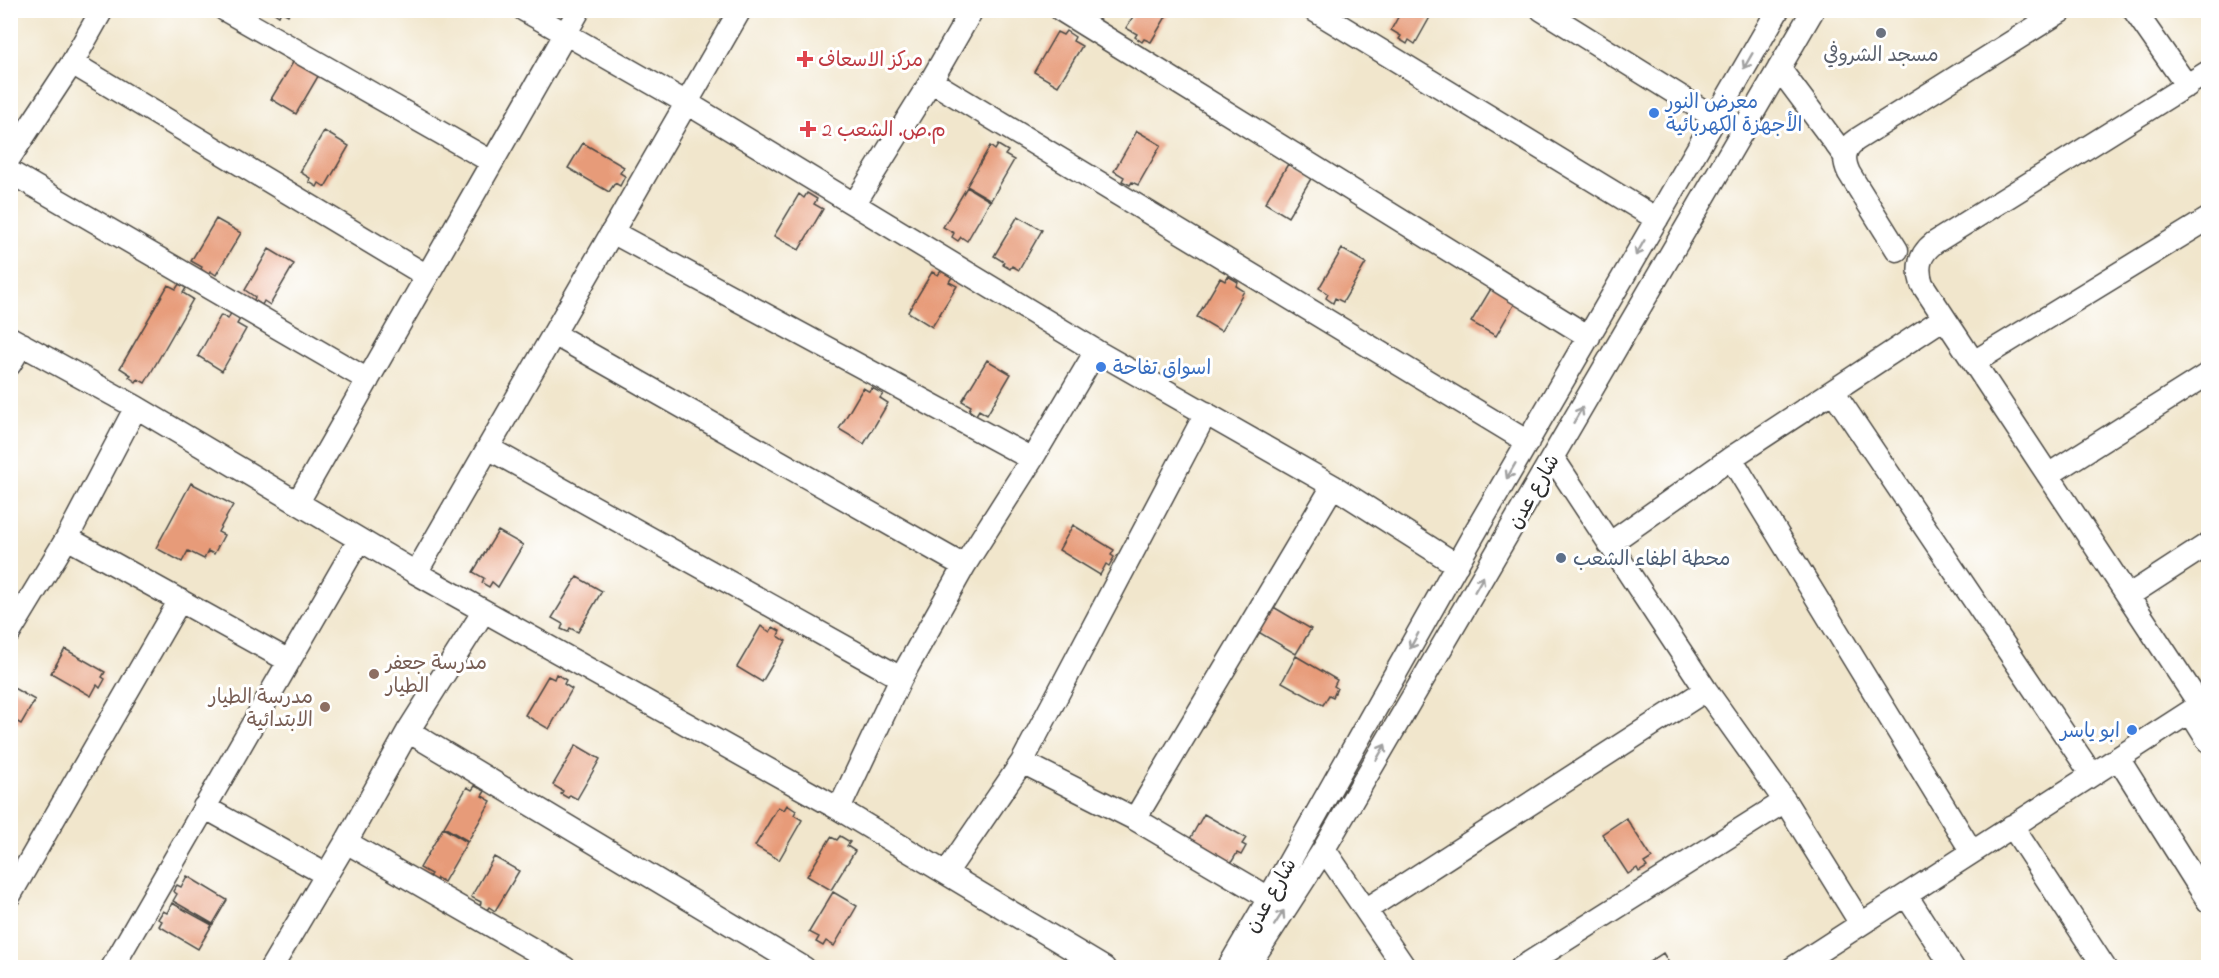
<svg xmlns="http://www.w3.org/2000/svg" width="2219" height="978" font-family="'Indie Flower','Playpen Sans Arabic',sans-serif">
<style>
.building{fill:#e79b79}
.lines{fill:none;stroke-linecap:round;stroke-linejoin:round}
.minor-casing{stroke:#494743;stroke-width:25}
.minor{stroke:#fff;stroke-width:22}
.oneway{stroke:#a0a0a0}
.worship-dot{fill:#6b7280;stroke:#fff;stroke-width:2}
.health-dot{fill:#e0444e;stroke:#fff;stroke-width:2}
.shop-dot{fill:#3f7fe0;stroke:#fff;stroke-width:2}
.service-dot{fill:#5c6f8a;stroke:#fff;stroke-width:2}
.education-dot{fill:#8d6e63;stroke:#fff;stroke-width:2}
.labels{text-anchor:middle;stroke-width:6;stroke-linejoin:round;paint-order:stroke}
.worship-label{font-size:20px;fill:#5b616d;stroke:#fff}
.health-label{font-size:20px;fill:#be3a42;stroke:#fff;text-anchor:start}
.shop-label{font-size:20px;fill:#366cbe;stroke:#fff;text-anchor:start}
.street-label{font-size:20px;fill:#2b2b2b;stroke:#fff}
.service-label{font-size:20px;fill:#4e5e75;stroke:#fff;text-anchor:start}
.education-label{font-size:20px;fill:#785e54;stroke:#fff;text-anchor:start}
</style>
<rect width="100%" height="100%" fill="#fff"/>
<filter id="ink" filterUnits="userSpaceOnUse"><feTurbulence type="fractalNoise" baseFrequency=".0167" numOctaves="2"/><feDisplacementMap in="SourceGraphic" scale="12" xChannelSelector="R" yChannelSelector="G"/><feConvolveMatrix kernelMatrix="1 2 1 2 8 2 1 2 1" color-interpolation-filters="sRGB"/></filter>
<filter id="wash" filterUnits="userSpaceOnUse"><feTurbulence type="fractalNoise" baseFrequency=".008" numOctaves="4" result="noise"/><feDisplacementMap in="SourceGraphic" scale="24" xChannelSelector="R" yChannelSelector="G"/><feGaussianBlur stdDeviation="1.35" result="paint"/><feColorMatrix in="noise" values="0 0 0 0 0 0 0 0 0 0 0 0 0 0 0 0 0 1.4 0 .05"/><feComposite in="paint" operator="in"/></filter>
<g filter="url(#wash)">
<rect width="100%" height="100%" fill="#f1e6cc"/>
<g id="blocks">
<path class="building" d="M270,10H291L288,15L281,11L279,16Z
M1137,10H1170L1151,42L1144,39L1142,42L1135,37L1137,34L1126,28Z
M1402,10H1434L1415,44L1409,40L1407,44L1399,39L1401,36L1391,30Z
M1066,31L1075,37L1073,41L1082,46L1058,86L1034,72L1057,32L1063,35Z
M295,59L320,73L296,114L271,99Z
M324,131L349,146L325,187L319,183L317,187L309,182L310,178L300,172Z
M1137,131L1161,145L1138,185L1132,182L1130,185L1122,181L1124,177L1114,171Z
M583,143L624,167L620,173L625,176L620,186L615,183L609,192L568,168Z
M998,145L1008,151L1005,155L1014,160L991,200L967,186L990,146L995,150Z
M1288,164L1312,177L1288,217L1265,203Z
M967,187L990,201L967,241L961,237L958,241L952,237L954,233L943,227Z
M807,193L817,199L814,204L823,209L799,250L774,236L799,194L804,198Z
M1018,216L1042,230L1019,270L1012,266L1010,269L1003,265L1004,262L994,256Z
M216,219L241,233L216,275L210,271L208,274L201,269L202,267L191,261Z
M269,249L294,264L270,305L264,301L262,305L254,300L255,297L245,290Z
M1342,249L1366,263L1343,302L1335,298L1333,303L1326,298L1328,294L1319,288Z
M941,271L952,277L949,282L957,286L932,327L908,312L932,272L938,275Z
M1228,276L1238,282L1236,286L1244,291L1221,331L1197,317L1220,278L1225,281Z
M1495,282L1519,296L1496,336L1471,322Z
M179,284L186,288L183,293L193,299L145,383L138,379L136,382L129,377L131,375L120,368L168,285L176,289Z
M231,313L240,319L237,324L246,329L222,371L198,356L221,315L228,319Z
M987,360L1011,374L987,415L979,410L976,415L969,410L971,406L962,401Z
M863,388L870,392L872,388L883,394L880,398L888,403L864,444L839,429Z
M191,483L233,505L218,532L224,535L214,554L208,551L204,559L188,551L182,562L156,548Z
M1073,525L1114,550L1111,555L1114,557L1109,566L1106,564L1100,575L1059,550Z
M498,531L523,545L498,587L492,582L489,587L482,583L484,578L473,572Z
M577,577L602,591L578,632L570,628L568,632L561,629L563,624L552,618Z
M1270,605L1311,629L1296,654L1255,630Z
M761,626L770,632L773,627L780,631L778,636L786,641L762,682L737,667Z
M65,649L105,672L102,677L105,679L100,688L97,685L91,696L51,673Z
M1296,656L1337,680L1334,686L1337,688L1333,697L1329,695L1323,705L1282,682Z
M556,674L566,680L564,684L572,689L549,729L525,715L548,676L554,679Z
M10,686L35,700L21,724L10,718Z
M576,745L600,759L577,799L570,795L568,798L561,794L563,791L553,785Z
M475,786L485,791L482,796L491,801L468,841L444,827L467,787L472,790Z
M787,805L796,811L794,815L802,820L779,860L755,846L778,807L784,810Z
M1204,814L1246,838L1242,844L1246,846L1241,855L1237,853L1231,863L1190,839Z
M1626,818L1652,858L1644,863L1647,867L1639,872L1637,868L1628,874L1602,834Z
M443,828L467,842L444,882L437,878L435,882L428,878L431,874L420,868Z
M840,836L850,842L847,846L855,851L831,890L807,876L831,837L837,840Z
M494,857L519,871L495,911L489,907L487,910L480,906L481,902L471,897Z
M187,876L227,900L213,924L173,901L177,894L173,891L177,885L181,887Z
M833,892L857,906L834,946L826,941L823,946L816,942L819,937L809,932Z
M172,903L212,925L198,949L159,926L162,921L158,919L163,911L167,913Z
M1663,953L1672,968H1640Z"/>
</g>
</g>
<g filter="url(#ink)">
<use href="#blocks" fill-opacity="0" stroke="#494743" stroke-width="1.5"/>
<g class="lines">
<defs>
<path id="minor" d="M225,10L492,162
M524,10L687,103L1096,351L1333,486L1457,565
M1061,10L1589,337
M1314,10L1657,219
M1542,10L1715,118
M2134,10L2187,86
M72,63L427,276
M1779,68L1844,155
M931,81L1528,442
M10,157L72,63L102,10
M10,172L368,380
M855,203L931,81L972,10
M612,232L1032,459
M1897,250L1849,173C1843,160 1843,149 1856,140L2063,10
M554,334L964,566
M10,338L136,407L416,573L839,809L1104,968
M1974,362L2208,219
M10,364L22,344
M1833,391L2092,775
M488,448L901,678
M1553,458L1706,690L1785,801L1861,924
M1731,458L1972,852
M2048,475L2208,374
M298,502L579,10
M67,538L289,661
M1609,544L1731,458L1944,318
M416,573L740,10
M2128,596L2208,544
M10,632L67,538L136,407
M2200,705L1922,284C1916,266 1920,254 1934,243L2208,72
M2190,712L2208,741
M408,731L804,968
M2118,758L2208,901
M1022,762L1135,819L1269,898
M204,807L325,874
M839,809L901,678L964,566L1032,459L1096,351
M1135,819L1333,486
M2012,826L2105,968
M346,842L565,968
M1324,849L1405,968
M946,873L1022,762L1206,413
M10,895L180,600
M1906,895L1953,968
M1367,909L1706,690
M112,968L359,540
M271,968L346,842L408,731L484,611
M1228,968L1269,898L1474,534L1778,10
M1247,968L1324,849L1813,10
M1521,968L1785,801
M1793,968L2208,700"/>
</defs>
<use href="#minor" class="minor-casing"/>
<use href="#minor" class="minor"/>
</g>
<defs><path id="oneway-shaft" d="M-6 0H5M1.5-3L5.5 0L1.5 3" fill="none" stroke-width="1.6" stroke-linecap="round" stroke-linejoin="round" transform="scale(1.5)"/></defs>
<g class="oneway">
<use href="#oneway-shaft" transform="translate(1748 61) rotate(120)"/>
<use href="#oneway-shaft" transform="translate(1640 248) rotate(120)"/>
<use href="#oneway-shaft" transform="translate(1578 415) rotate(-60)"/>
<use href="#oneway-shaft" transform="translate(1511 471) rotate(120)"/>
<use href="#oneway-shaft" transform="translate(1479 584) rotate(-60)"/>
<use href="#oneway-shaft" transform="translate(1414 641) rotate(119)"/>
<use href="#oneway-shaft" transform="translate(1381 752) rotate(-60)"/>
<use href="#oneway-shaft" transform="translate(1279 918) rotate(-57)"/>
</g>
</g>
<circle class="worship-dot" cx="1881" cy="33" r="6"/>
<g class="health-dot">
<path d="M802 50h6v6h6v6h-6v6h-6v-6h-6v-6h6z"/>
<path d="M805 120h6v6h6v6h-6v6h-6v-6h-6v-6h6z"/>
</g>
<g class="shop-dot">
<circle cx="1654" cy="113" r="6"/>
<circle cx="1101" cy="367" r="6"/>
<circle cx="2132" cy="730" r="6"/>
</g>
<circle class="service-dot" cx="1561" cy="558" r="6"/>
<g class="education-dot">
<circle cx="374" cy="674" r="6"/>
<circle cx="325" cy="707" r="6"/>
</g>
<g class="labels">
<g class="worship-label">
<text x="1881" y="61">مسجد الشروفي</text>
</g>
<g class="health-label">
<text x="818" y="66">مركز الاسعاف</text>
<text x="822" y="136">م.ص. الشعب 2</text>
</g>
<g class="shop-label">
<text x="1666" y="108">معرض النور<tspan x="1666" dy="23">الأجهزة الكهربائية</tspan></text>
<text x="1113" y="374">اسواق تفاحة</text>
<text x="2120" y="737" text-anchor="end">ابو ياسر</text>
</g>
<g class="street-label">
<text transform="translate(1533 491) rotate(-60)" y="7">شارع عدن</text>
<text transform="translate(1270 895) rotate(-60)" y="7">شارع عدن</text>
</g>
<g class="service-label">
<text x="1573" y="565">محطة اطفاء الشعب</text>
</g>
<g class="education-label">
<text x="386" y="669">مدرسة جعفر<tspan x="386" dy="23">الطيار</tspan></text>
<text x="313" y="703" text-anchor="end">مدرسة الطيار<tspan x="313" dy="23">الابتدائية</tspan></text>
</g>
</g>
<rect width="2219" height="978" fill="none" stroke="#fff" stroke-width="36"/>
</svg>
